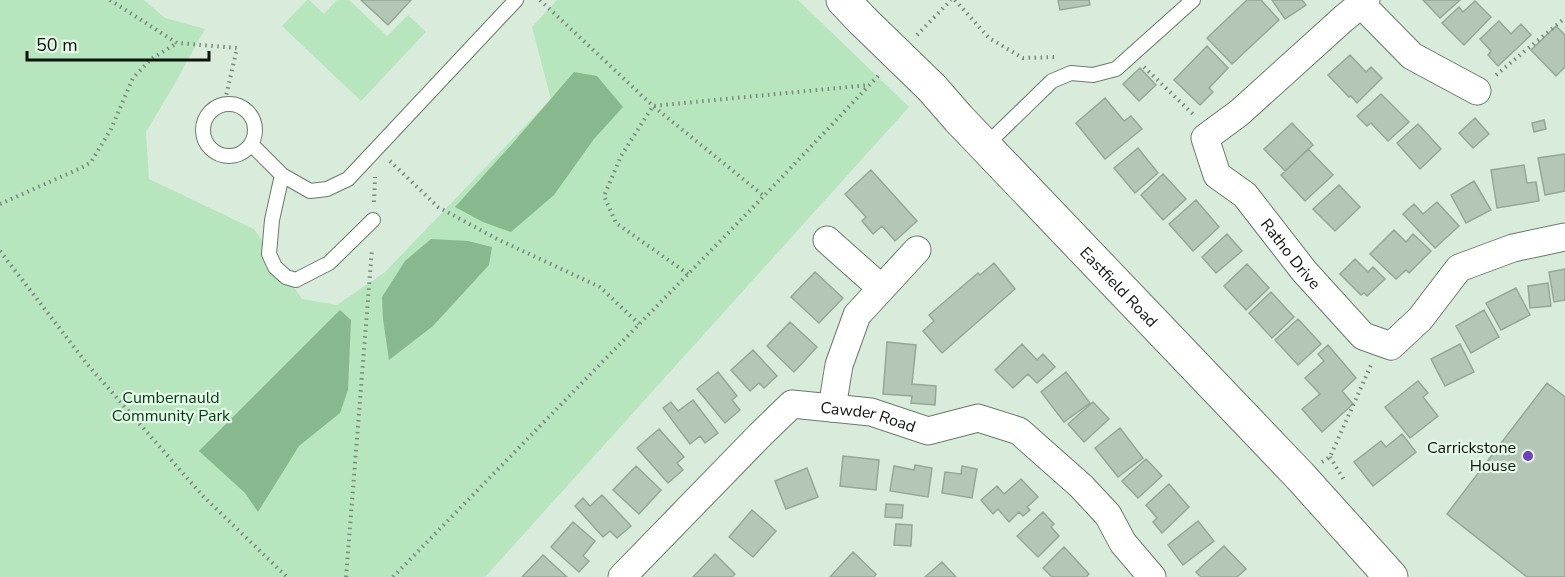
<svg xmlns="http://www.w3.org/2000/svg" width="1565" height="577" font-family="'Nunito Sans',sans-serif">
<style>
.green{fill:#b7e5bd}
.forest{fill:#87b88e}
.building{fill:#b4c7b6;stroke:#95a797;stroke-width:1.5}
.lines{fill:none;stroke-linecap:round;stroke-linejoin:round}
.service-casing{stroke:#697b6b;stroke-width:16}
.minor-casing{stroke:#697b6b;stroke-width:29}
.tertiary-casing{stroke:#697b6b;stroke-width:35}
.path{stroke:#7b887c;stroke-width:4;stroke-dasharray:1.5 4.5;stroke-linecap:butt}
.service{stroke:#fff;stroke-width:14}
.minor{stroke:#fff;stroke-width:27}
.tertiary{stroke:#fff;stroke-width:33}
.tertiary-bridge-casing{stroke:#697b6b;stroke-width:35;stroke-linecap:butt}
.tertiary-bridge{stroke:#fff;stroke-width:33}
.poi-dot{fill:#7240b8;stroke:#e6f9e8;stroke-width:2}
.labels{text-anchor:middle;stroke-width:4.5;stroke-linejoin:round;paint-order:stroke}
.street-label{font-size:16px;fill:#0d140e;stroke:#e6f9e8}
.park-label{font-size:16px;fill:#003c14;stroke:#e6f9e8}
.poi-label{font-size:16px;fill:#0d140e;stroke:#e6f9e8;text-anchor:end}
</style>
<rect width="100%" height="100%" fill="#d9ecdb"/>
<path class="green" d="M0,0H144L165,18L205,29L174,85L146,132L149,179L254,229L302,299L337,305L385,272L551,99L532,27L557,0H798L909,107L485,577H0Z
M307,0H309L324,14L337,0H349L387,36L408,15L426,32L361,101L282,26Z"/>
<path class="forest" d="M574,72L597,76L623,107L594,139L554,195L511,232L483,222L455,207L512,144Z
M431,239L468,241L492,247L489,265L433,326L389,360L383,319L382,297L405,261Z
M340,310L351,320L348,390L340,413L299,446L258,512L245,493L199,451Z"/>
<path class="building" d="M361,0H411L388,25Z
M1058,0H1089L1090,5L1060,10Z
M1247,0H1261L1279,20L1232,64L1207,38Z
M1272,0H1302L1306,5L1285,19Z
M1423,0H1460L1440,18Z
M1475,1L1491,17L1464,45L1442,23L1459,7L1463,12Z
M1499,21L1511,34L1521,24L1531,35L1498,66L1488,55L1491,51L1480,39Z
M1556,26L1565,35V67L1556,76L1531,50Z
M1207,46L1228,68L1209,88L1213,92L1200,105L1174,80Z
M1350,55L1366,72L1371,67L1382,78L1357,103L1351,96L1349,97L1328,75Z
M1140,68L1156,85L1139,101L1123,84Z
M1381,94L1409,122L1388,141L1371,123L1367,126L1357,116Z
M1105,98L1124,121L1131,116L1142,129L1105,159L1076,123Z
M1475,118L1489,134L1473,148L1459,133Z
M1544,120L1546,129L1534,132L1532,123Z
M1292,123L1313,145L1285,171L1264,149Z
M1418,124L1441,149L1420,169L1397,143Z
M1138,148L1158,173L1135,193L1114,168Z
M1308,149L1333,175L1305,201L1281,175Z
M1565,154V191L1545,195L1538,158Z
M1524,165L1527,183L1536,182L1539,201L1497,208L1491,170Z
M871,170L917,221L895,241L882,226L873,234L862,221L866,217L845,194Z
M1163,174L1186,199L1163,220L1141,195Z
M1474,181L1491,210L1466,223L1451,195Z
M1339,185L1360,207L1335,231L1313,209Z
M1196,200L1219,227L1193,251L1169,224Z
M1437,202L1459,226L1435,248L1403,214L1414,204L1423,214Z
M1394,230L1406,242L1413,234L1431,251L1409,273L1406,270L1396,279L1370,254Z
M1227,234L1242,251L1216,273L1202,257Z
M1355,259L1368,272L1373,267L1385,279L1367,296L1364,293L1361,295L1340,274Z
M994,263L1015,289L942,353L923,331L934,321L929,315L978,273L980,275Z
M1247,264L1269,288L1246,310L1224,286Z
M1565,269V300L1554,302L1549,272Z
M815,272L843,298L819,323L791,297Z
M1548,283L1551,306L1530,308L1528,286Z
M1516,288L1530,315L1501,330L1486,303Z
M1271,292L1294,317L1272,338L1249,313Z
M1484,310L1499,337L1471,353L1456,326Z
M1298,319L1321,344L1298,365L1275,340Z
M790,322L817,347L794,372L767,346Z
M887,342L916,345L912,384L936,386L935,405L911,403L912,396L883,394Z
M1022,344L1037,360L1043,354L1055,367L1037,383L1028,374L1013,388L995,370Z
M1460,344L1474,372L1445,386L1431,359Z
M1328,345L1356,378L1342,391L1353,404L1322,432L1302,409L1320,394L1305,378L1324,361L1318,354Z
M753,350L777,376L764,388L759,383L750,391L731,370Z
M718,372L737,396L732,400L740,410L725,423L697,389Z
M1066,372L1090,403L1064,422L1041,392Z
M1418,381L1428,393L1423,397L1438,416L1410,438L1385,407Z
M1547,383L1565,397V577H1527L1447,514Z
M693,400L718,433L705,443L700,436L690,444L663,408L671,402L678,411Z
M1093,402L1109,419L1084,442L1068,424Z
M1120,428L1143,458L1118,477L1095,448Z
M659,429L684,457L677,463L683,470L668,483L637,448Z
M1402,434L1416,452L1373,486L1354,462L1381,441L1386,447Z
M843,456L879,460L876,490L840,486Z
M1146,459L1162,476L1138,498L1122,481Z
M915,465L932,468L928,497L890,491L894,466L914,470Z
M636,466L661,490L639,514L613,490Z
M962,466L977,469L972,498L942,493L945,472L961,474Z
M807,468L818,497L786,509L775,481Z
M1021,479L1038,497L1027,507L1030,510L1023,516L1019,512L1009,522L998,509L993,514L981,500L997,486L1004,494Z
M1169,484L1189,507L1162,533L1153,522L1157,518L1146,505Z
M602,495L631,526L617,538L610,531L603,537L575,506L583,498L590,506Z
M886,504L903,505L902,518L885,517Z
M752,510L776,531L753,557L729,537Z
M1043,512L1054,524L1051,527L1059,536L1038,557L1017,536Z
M1198,521L1214,541L1183,565L1168,545Z
M573,522L595,541L583,556L589,561L579,572L551,547Z
M896,524L912,525L911,546L894,545Z
M1224,546L1246,569L1237,577H1201L1196,572Z
M1064,547L1089,574L1086,577H1052L1043,568Z
M853,552L876,574L874,577H830Z
M715,554L735,574L732,577H693Z
M543,555L567,577H522Z
M942,562L956,577H925Z"/>
<g class="lines">
<defs>
<path id="service" d="M203 130a26 26 0 1 1 52 0a26 26 0 1 1-52 0Z
M251,144L282,175L310,191L327,189L348,179L516,0
M985,146L1052,81L1071,73L1093,75L1116,69L1193,0
M282,175L272,220L269,254L275,267L286,277L296,280L329,263L373,220"/>
<g id="minor">
<path id="s1" d="M1366,0L1343,19L1239,113L1205,138L1217,175L1245,195L1304,271L1363,336L1391,346L1420,319L1459,268L1513,248L1565,237"/>
<path d="M1361,4L1412,56L1477,91"/>
<path d="M827,240L881,288"/>
<path d="M832,408L839,365L857,315L917,250"/>
<path id="s2" d="M622,577L760,435L792,404L871,412L928,431L978,418L1019,431L1081,486L1108,515L1123,543L1152,577"/>
</g>
<g id="tertiary">
<path d="M843,0L863,21"/>
<path id="s3" d="M932,88L959,119L1300,476L1391,577"/>
</g>
</defs>
<use href="#service" class="service-casing"/>
<use href="#minor" class="minor-casing"/>
<use href="#tertiary" class="tertiary-casing"/>
<path class="path" d="M110,0L177,43L237,48L224,105
M540,0L653,106L764,196
M955,0L989,38L1023,58L1058,57
M917,35L951,0
M1144,67L1195,116
M1496,75L1565,18
M390,161L438,207L497,239L600,287L639,324
M374,202L375,177
M0,204L81,168L91,162L111,129L133,78L151,59L177,43
M0,251L87,364L203,496L287,577
M688,274L616,223L604,196L621,156L653,106L869,85
M1330,457L1344,480
M1322,462L1330,457L1371,365
M346,577L372,249
M393,577L764,196L879,75"/>
<use href="#service" class="service"/>
<use href="#minor" class="minor"/>
<use href="#tertiary" class="tertiary"/>
<defs>
<path id="tertiary-bridge" d="M863,21L932,88"/>
</defs>
<use href="#tertiary-bridge" class="tertiary-bridge-casing"/>
<use href="#tertiary-bridge" class="tertiary-bridge"/>
</g>
<circle class="poi-dot" cx="1528" cy="456" r="6"/>
<g class="labels">
<g class="street-label">
<text dy="6" stroke="none"><textPath href="#s1" startOffset="360">Ratho Drive</textPath></text>
<text dy="6" stroke="none"><textPath href="#s3" startOffset="273">Eastfield Road</textPath></text>
<text dy="6" stroke="none"><textPath href="#s2" startOffset="320">Cawder Road</textPath></text>
</g>
<g class="park-label">
<text x="171" y="403">Cumbernauld<tspan x="171" dy="18">Community Park</tspan></text>
</g>
<g class="poi-label">
<text x="1516" y="453">Carrickstone<tspan x="1516" dy="18">House</tspan></text>
</g>
</g>
<path d="M27 51v9h182v-9" fill="none" stroke="#0d140e" stroke-width="3"/>
<text x="36" y="51" font-size="18" fill="#0d140e" stroke="#e6f9e8" stroke-width="4.5" paint-order="stroke">50 m</text>
</svg>
